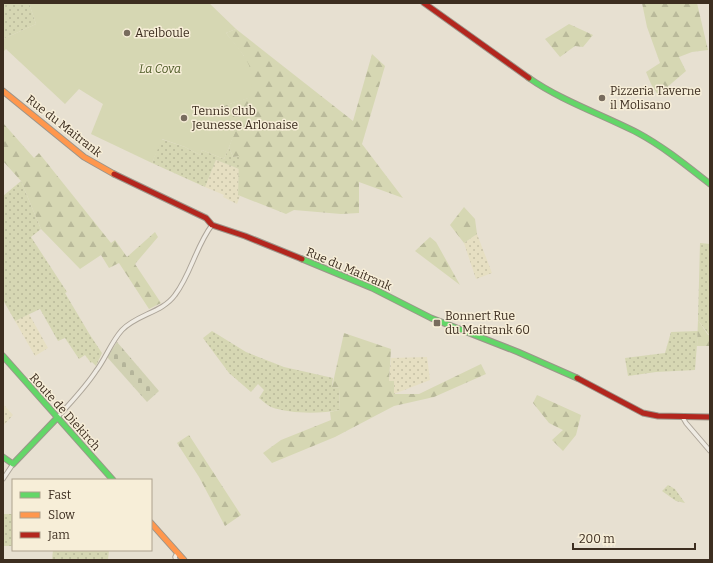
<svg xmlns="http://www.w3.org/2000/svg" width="713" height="563" font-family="Bitter,serif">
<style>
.farmland{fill:url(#farmland-dots)}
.grass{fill:url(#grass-dots)}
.forest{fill:url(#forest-firs)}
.cemetery{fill:url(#cemetery-stones)}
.park{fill:#d6d7b3}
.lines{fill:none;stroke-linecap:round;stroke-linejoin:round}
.street-casing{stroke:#ada599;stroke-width:5.5}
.fast-casing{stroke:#9c958a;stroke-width:7}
.slow-casing{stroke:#9c958a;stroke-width:7}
.jam-casing{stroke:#9c958a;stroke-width:7}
.street{stroke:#efebe3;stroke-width:3.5}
.fast{stroke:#63d668;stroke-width:5}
.slow{stroke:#ff974d;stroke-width:5}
.jam{stroke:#b3261e;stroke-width:5}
.poi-dot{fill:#786c5e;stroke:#f7eed8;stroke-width:1.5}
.labels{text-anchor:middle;stroke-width:3;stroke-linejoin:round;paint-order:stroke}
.poi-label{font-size:12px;fill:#3d2e20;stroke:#f7eed8;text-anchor:start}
.park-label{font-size:12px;font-style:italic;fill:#4d5a26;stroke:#f7eed8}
.street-label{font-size:12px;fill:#3d2e20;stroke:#f7eed8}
</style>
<defs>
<pattern id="farmland-dots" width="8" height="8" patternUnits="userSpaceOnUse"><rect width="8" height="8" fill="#e6dfc2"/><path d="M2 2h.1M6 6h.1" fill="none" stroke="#c6c0a6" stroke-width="1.8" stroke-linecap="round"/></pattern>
<pattern id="grass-dots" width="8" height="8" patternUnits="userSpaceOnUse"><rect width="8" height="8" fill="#d6d7b3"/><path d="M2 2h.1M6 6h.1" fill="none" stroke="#b9b99a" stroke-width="1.8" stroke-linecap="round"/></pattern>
<pattern id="forest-firs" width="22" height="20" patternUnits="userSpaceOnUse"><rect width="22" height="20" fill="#d6d7b3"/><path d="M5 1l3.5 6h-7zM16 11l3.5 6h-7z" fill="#b9b99a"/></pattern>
<pattern id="cemetery-stones" width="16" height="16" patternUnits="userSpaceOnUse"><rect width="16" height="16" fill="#d1d1b3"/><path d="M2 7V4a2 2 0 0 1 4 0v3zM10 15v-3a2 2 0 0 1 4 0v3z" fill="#b4b49a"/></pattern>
</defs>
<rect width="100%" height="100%" fill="#e7e0d1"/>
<path class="farmland" d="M216,160L239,169L238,195L240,196L237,204L223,197L224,195L205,187Z
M477,234L492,273L476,279L464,243Z
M29,314L48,348L35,356L15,321Z
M427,357L430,380L394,394V381H389L391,358Z
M3,404L13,415L3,426Z"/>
<path class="grass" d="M3,3H29L36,24L3,39Z
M161,139L185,147L200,155L202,150L224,159L229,147L233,157L239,156V169L216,160L205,187L152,163Z
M21,181L41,229L31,237L67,292L65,293L90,335L102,353L96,366L92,362L91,363L85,355L79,359L65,338L58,341L40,309L15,321L3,300V196Z
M700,243L710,244V335H709L698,320Z
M212,331L246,352L284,367L333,378L332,387L340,388L339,410C320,414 290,414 271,407C267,405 263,401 259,398L264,390L258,384L251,392L229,373L203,338Z
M698,331L695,370L656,372L628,376L625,358L665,353L671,332Z
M668,485L675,489L685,503L676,501L662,491Z
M4,514H13V546H3Z
M53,550H109L108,560H52Z"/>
<path class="forest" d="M642,3H697L708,50L692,52L679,57L686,71L658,95L651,84L646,72L660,63L647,27Z
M569,24L593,35L583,47L575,46L560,57L545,39Z
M236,29L353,121L372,54L385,66L362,144L403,198L359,182V213L341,214L294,210L286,214L238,195L239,156L233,157L229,147L238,123L213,118L214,107L223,106L248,98L244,56L226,33Z
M3,123L34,158L39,153L111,243L115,240L127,257L155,232L158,237L135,264L161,303L149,309L119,263L109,268L101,255L80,269L41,229L21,181L3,161Z
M464,207L475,219L477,234L464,243L450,225Z
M430,237L436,242L460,285L415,251Z
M698,320L708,335H710V346H697Z
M344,333L391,349L389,381H394V394H419L481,364L486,374L434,397L394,406L335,437L272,463L263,453L281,440L331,420L330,412L339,410L340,388L332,387Z
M537,395L581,415L576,435L563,451L552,440L563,430L549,423L533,403Z
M189,435L241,515L225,526L199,477L177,443Z"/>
<path class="cemetery" d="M117,342L159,391L147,402L107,357Z"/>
<path class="park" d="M29,3H209L236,29L226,33C237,47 254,63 252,83C251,88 250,93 249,98L223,106L214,107L213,118H228L239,123L224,159L202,150L200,155L185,147L162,139L152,163L91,134L103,104L79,89L65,104L6,49L3,52V39L36,24Z"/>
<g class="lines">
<defs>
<path id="street" d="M682,416L686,423L710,451
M57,418C70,403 85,388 96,371C106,358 111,342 122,330C137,314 162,313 175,295C191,274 196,246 212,225
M3,479L13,464
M176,560L175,557L177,553"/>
<path id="fast" d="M529,78C560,100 603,115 638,133C664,147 687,166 710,184
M302,259L372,288L431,318L518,352L577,378
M3,356L113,480
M3,457L13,464L57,418"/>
<path id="slow" d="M3,91L84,157L114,174
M151,523L184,560"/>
<path id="jam" d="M424,3L529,78
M114,174L206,218L212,225L245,236L302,259
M577,378L643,413L658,416L710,417"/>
</defs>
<use href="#street" class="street-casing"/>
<use href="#fast" class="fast-casing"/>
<use href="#slow" class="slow-casing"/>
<use href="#jam" class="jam-casing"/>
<use href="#street" class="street"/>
<use href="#fast" class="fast"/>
<use href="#slow" class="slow"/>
<use href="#jam" class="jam"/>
</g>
<g class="poi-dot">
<circle cx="127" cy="33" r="4"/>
<circle cx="602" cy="98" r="4"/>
<circle cx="184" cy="118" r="4"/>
<rect x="433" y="319" width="8" height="8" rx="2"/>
</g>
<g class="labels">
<g class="poi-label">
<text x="135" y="37">Arelboule</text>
<text x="610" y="95">Pizzeria Taverne<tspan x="610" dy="14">il Molisano</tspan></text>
<text x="192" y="115">Tennis club<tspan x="192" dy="14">Jeunesse Arlonaise</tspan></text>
<text x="445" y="320">Bonnert Rue<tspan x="445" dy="14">du Maitrank 60</tspan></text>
</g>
<g class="park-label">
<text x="160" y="73">La Cova</text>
</g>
<g class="street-label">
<text transform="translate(64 126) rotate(38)" y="4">Rue du Maitrank</text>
<text transform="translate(349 269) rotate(23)" y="4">Rue du Maitrank</text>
<text transform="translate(65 412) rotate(48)" y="4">Route de Diekirch</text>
</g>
</g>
<rect width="713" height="563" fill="none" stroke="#3d2e20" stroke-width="8"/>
<rect x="12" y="479" width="140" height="72" fill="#f7eed8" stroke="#ada18e"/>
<rect x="20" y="492" width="20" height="6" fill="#63d668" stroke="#ada18e"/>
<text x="48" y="499" font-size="12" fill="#3d2e20">Fast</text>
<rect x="20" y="512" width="20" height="6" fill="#ff974d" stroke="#ada18e"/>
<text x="48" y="519" font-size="12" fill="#3d2e20">Slow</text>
<rect x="20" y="532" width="20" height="6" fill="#b3261e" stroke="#ada18e"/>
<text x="48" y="539" font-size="12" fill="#3d2e20">Jam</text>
<path d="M573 543v6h122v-6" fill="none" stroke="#3d2e20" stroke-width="2"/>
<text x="579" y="543" font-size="12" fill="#3d2e20" stroke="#f7eed8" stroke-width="3" paint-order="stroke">200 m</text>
</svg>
